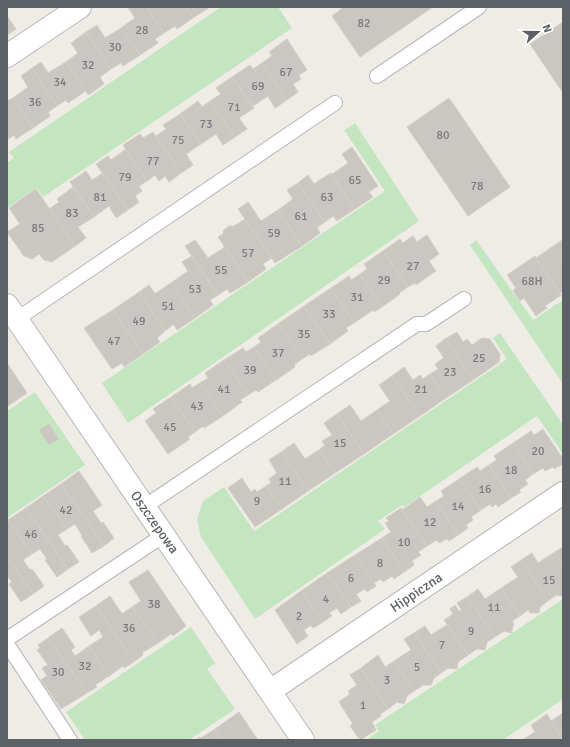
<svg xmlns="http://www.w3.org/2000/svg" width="570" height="747" font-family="Signika,sans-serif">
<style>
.green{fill:#c3e6c1}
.building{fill:#cac7c2;stroke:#d4cec3}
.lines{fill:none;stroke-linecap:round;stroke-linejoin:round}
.service-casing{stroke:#b5b7bb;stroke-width:16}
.minor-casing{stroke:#b5b7bb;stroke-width:24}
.service{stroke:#fff;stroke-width:14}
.minor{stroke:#fff;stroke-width:22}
.labels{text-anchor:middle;stroke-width:4;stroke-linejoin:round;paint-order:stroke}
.number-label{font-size:12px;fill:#787a7c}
.street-label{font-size:14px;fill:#5c6165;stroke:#fff}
</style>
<rect width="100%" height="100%" fill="#efece5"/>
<path class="green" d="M221,7H278L292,28L43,197L37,188L7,208V163L14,158L9,152Z
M355,123L419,221L128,423L102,383L385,191L344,130Z
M476,240L533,320L563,300V384L470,245Z
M500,333L563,425V454L537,416L404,507L402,505L378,521L385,529L255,619L201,537L197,520L203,501L224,487L254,531L507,359L493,338Z
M35,392L85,465L7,518V411Z
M563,599V699L503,740H366L379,731L375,725Z
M191,627L215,663L207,669L235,709L189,740H85L66,712Z"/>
<path class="building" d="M128,7H146L164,33L155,39L158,43L140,55L121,28L135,18Z
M146,7H186L193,18L177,29L175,26L164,33Z
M186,7H210L193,18Z
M344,7H433L360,57L332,16Z
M7,16L16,29L7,35Z
M563,22V93L530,44Z
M97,25L105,38L121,28L140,55L123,66L121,63L111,69L86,32Z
M86,32L111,69L100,77L104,84L88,95L66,62L78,53L71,43Z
M287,39L307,70L299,75L301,79L293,84L298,92L287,100L262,63L272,56L269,52Z
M41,62L48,73L66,62L86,91L68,103L66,100L57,106L32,68Z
M262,63L287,100L275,108L268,96L253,106L232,77L250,65L253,69Z
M32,68L57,106L48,112L50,116L33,128L13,98L28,87L21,76Z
M232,77L254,108L239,118L247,129L235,137L210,101L221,94L216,88Z
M13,98L33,128L16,139L14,135L7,140V101Z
M449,98L510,187L468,216L407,127Z
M198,101L202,107L210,101L235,137L223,145L216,134L201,144L180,114Z
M180,114L201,144L186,154L193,165L181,173L156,136L166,129L163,125Z
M153,132L181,173L169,182L165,176L159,181L155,175L147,181L123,145L140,134L143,138Z
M352,147L378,186L369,192L373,197L355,209L331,175L348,163L342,154Z
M126,149L147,181L139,186L142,191L135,196L139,202L128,210L96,164L108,156L111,160Z
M86,171L92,180L103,173L128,210L116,218L109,206L94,217L70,182Z
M331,173L355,209L337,221L333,216L325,222L298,183L308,175L314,184Z
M298,183L325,222L317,227L320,233L302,246L278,210L293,199L287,190Z
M73,187L94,217L78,227L86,238L75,246L49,209L59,202L57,199Z
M36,189L75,246L52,262L44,260L39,254L32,259L24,256L7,232L20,224L9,208Z
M248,202L261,221L278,210L302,246L275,263L238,209Z
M245,219L272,258L263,264L266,269L248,282L218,237L223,234L224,230L229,226H234Z
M427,235L439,254L429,261L436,271L416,285L415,283L408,287L383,251L400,239L403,243L413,236L417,242Z
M195,240L208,258L225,247L248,282L230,293L227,289L218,295L185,246Z
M562,240L563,290L560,293L536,258Z
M383,251L408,287L399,293L400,294L382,307L360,274L367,269L364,264Z
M192,256L218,295L210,300L213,305L195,318L171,283L188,271L182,262Z
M535,256L561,295L545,306L547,308L536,316L524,298L520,301L513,290L516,288L507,275Z
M360,274L382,307L374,312L373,310L354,323L331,288L349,276L351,280Z
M171,283L195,318L177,330L174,324L165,331L139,292L149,285L155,294Z
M331,288L354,323L346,328L348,331L330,344L304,306Z
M139,292L165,331L157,338L160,342L143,354L113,310Z
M304,306L330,344L311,356L310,354L302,359L278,324Z
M113,310L143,354L124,367L122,363L112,369L84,328Z
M278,324L302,359L294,365L295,367L276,380L254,347L261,342L258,338Z
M457,332L463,342L467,339L472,345L482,338L490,339L500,354L499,362L473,380L445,339Z
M445,339L473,380L446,398L430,374L438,369L435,364L444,358L436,346Z
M254,347L276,380L258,392L256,390L248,395L224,360L243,348L246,352Z
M224,360L248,395L240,400L242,402L223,416L200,383L208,378L205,373Z
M7,363L27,393L8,406L7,404Z
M404,367L413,380L420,375L423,379L430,374L446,398L420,416L392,376Z
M392,376L420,416L393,434L377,410L390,401L379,385Z
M200,383L223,416L204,428L203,426L195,432L171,397L190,384L192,388Z
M171,397L195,432L188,437L190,439L168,454L145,421L156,413L153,409Z
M350,405L361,421L377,410L393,434L364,454L337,414Z
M337,414L364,454L335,473L319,450L325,445L322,441L332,435L324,423Z
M49,424L59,439L49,445L39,430Z
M543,429L563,459V464L554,469L553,467L545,471L543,468L533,474L513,443L531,431L534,435Z
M294,443L305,459L319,450L335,473L308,491L281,452Z
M513,443L533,474L525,480L528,484L519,490L521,492L511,498L489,465L497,460L494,456Z
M281,452L308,491L282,509L266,486L271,483L269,479L277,473L269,460Z
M489,465L511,498L498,507L496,504L492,507L490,504L481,510L459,479L477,467L480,471Z
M79,471L102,505L93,511L101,523L103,522L114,538L104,546L61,484Z
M242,478L251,492L255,489L257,492L266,486L282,509L255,527L228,488Z
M459,479L481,510L471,517L473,520L466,525L468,528L458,535L436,501L444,496L441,491Z
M61,484L104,546L92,553L81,536L82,535L75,524L67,529L43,496Z
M43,496L67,529L58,535L65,546L67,545L79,562L68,569L26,508Z
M420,497L427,507L436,501L458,535L449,541L447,539L439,543L437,540L427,546L402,510Z
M26,508L68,569L57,577L45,560L47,559L40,549L32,554L8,520Z
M401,508L427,546L418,552L421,555L412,561L414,565L404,572L382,538L391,532L385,523L389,521L386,518Z
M8,520L32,554L23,560L30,570L32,569L44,586L33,594L7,556V521Z
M382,538L404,572L394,579L392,576L383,582L381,579L374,583L355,555Z
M563,547V565L555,552Z
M555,552L563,565V596L556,595L548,601L521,560L532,553L538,563Z
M355,555L376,586L367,592L365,589L356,594L361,601L351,607L327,573Z
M7,556L33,594L21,602L9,584L12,582L7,575Z
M521,560L548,601L540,607L539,613H530L528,610L520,616L501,588L518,577L511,567Z
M148,570L186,626L173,636L171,634L158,643L132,607L141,601L129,582Z
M327,573L351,607L341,614L337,608L329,613L332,616L323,622L301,591Z
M501,588L520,616L512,621L514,624L511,633L504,631L495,637L467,597L478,589L485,599Z
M301,591L323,622L313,628L311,625L304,630L308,636L297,644L275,610Z
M110,596L122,614L132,607L158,643L142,653L143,655L134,662L96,606Z
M467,597L495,637L487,642L485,650L477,649L468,655L444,620L453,614L450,609L455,605L459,611L462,610L457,603Z
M96,606L134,662L124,668L123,666L109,676L89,646L103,637L99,630L91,636L79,617Z
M447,625L468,655L458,662L457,669L448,668L441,673L414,633L425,626L431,635Z
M62,628L75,647L71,650L75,656L89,646L109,676L95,685L97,687L87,693L48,638Z
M414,633L441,673L434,678L431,685H423L414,691L394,661L411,650L404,639Z
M48,638L87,693L61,709L41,680L47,676L42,668L48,665L37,650L40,648L38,645Z
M378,655L385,667L394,661L414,691L407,696L404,704L397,702L388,709L361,668Z
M361,668L388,709L380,714L381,716L372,722L376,730L360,740L350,726L353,724L339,702L350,694L348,691L357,685L350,675Z
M239,712L258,740H222L215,729Z
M563,713V739L551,721Z
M547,714L563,740H525L524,739L535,732L531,725Z
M215,729L222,740H196L200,737L201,738Z"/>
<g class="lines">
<defs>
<path id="service" d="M377,76L479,7
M17,319L335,103
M144,507L417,324H426L464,299
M7,639L164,535
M7,644L70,740"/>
<path id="minor" d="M7,56L80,7
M7,305L303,740
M270,691L563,493"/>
</defs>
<use href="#service" class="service-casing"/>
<use href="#minor" class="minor-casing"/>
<use href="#service" class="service"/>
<use href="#minor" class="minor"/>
</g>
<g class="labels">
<g class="number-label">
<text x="364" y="27">82</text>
<text x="142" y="34">28</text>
<text x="115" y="51">30</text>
<text x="88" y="69">32</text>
<text x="286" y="76">67</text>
<text x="60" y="86">34</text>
<text x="258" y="90">69</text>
<text x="35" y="106">36</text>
<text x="234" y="111">71</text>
<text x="206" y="128">73</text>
<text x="443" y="139">80</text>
<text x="178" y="144">75</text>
<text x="153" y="165">77</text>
<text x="125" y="181">79</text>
<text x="355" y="184">65</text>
<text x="477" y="190">78</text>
<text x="100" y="201">81</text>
<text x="327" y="201">63</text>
<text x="72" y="217">83</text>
<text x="301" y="220">61</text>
<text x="38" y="232">85</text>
<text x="274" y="237">59</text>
<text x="248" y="257">57</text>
<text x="413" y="270">27</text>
<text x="221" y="274">55</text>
<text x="384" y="284">29</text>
<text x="532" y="285">68H</text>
<text x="195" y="293">53</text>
<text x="357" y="301">31</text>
<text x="168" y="310">51</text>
<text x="329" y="318">33</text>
<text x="139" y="325">49</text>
<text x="304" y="338">35</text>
<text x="114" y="345">47</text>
<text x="278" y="357">37</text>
<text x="479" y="362">25</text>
<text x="250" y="374">39</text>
<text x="450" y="376">23</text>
<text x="224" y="393">41</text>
<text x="421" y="393">21</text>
<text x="197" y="410">43</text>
<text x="170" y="431">45</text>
<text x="340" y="447">15</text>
<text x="538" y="455">20</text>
<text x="511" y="474">18</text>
<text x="285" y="485">11</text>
<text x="485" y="493">16</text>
<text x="257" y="505">9</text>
<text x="458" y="510">14</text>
<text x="66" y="514">42</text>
<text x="430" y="526">12</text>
<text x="31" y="538">46</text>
<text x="404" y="546">10</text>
<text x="380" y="567">8</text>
<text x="351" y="582">6</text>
<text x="549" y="584">15</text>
<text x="326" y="603">4</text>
<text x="154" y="608">38</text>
<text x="494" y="611">11</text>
<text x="299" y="620">2</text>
<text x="129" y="632">36</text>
<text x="471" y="635">9</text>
<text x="442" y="649">7</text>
<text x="85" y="670">32</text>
<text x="417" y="671">5</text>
<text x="58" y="676">30</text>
<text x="387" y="684">3</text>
<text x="363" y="709">1</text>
</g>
<g class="street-label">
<text transform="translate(155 522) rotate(55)" y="5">Oszczepowa</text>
<text transform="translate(416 592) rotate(-34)" y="5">Hippiczna</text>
</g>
</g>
<rect width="570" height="747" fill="none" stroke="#5c6165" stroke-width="16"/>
<g transform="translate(538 32) rotate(69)" stroke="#ffffff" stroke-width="3" paint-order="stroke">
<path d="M0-3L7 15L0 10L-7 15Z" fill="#5c6165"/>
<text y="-6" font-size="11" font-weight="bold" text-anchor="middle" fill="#5c6165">N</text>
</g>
</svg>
